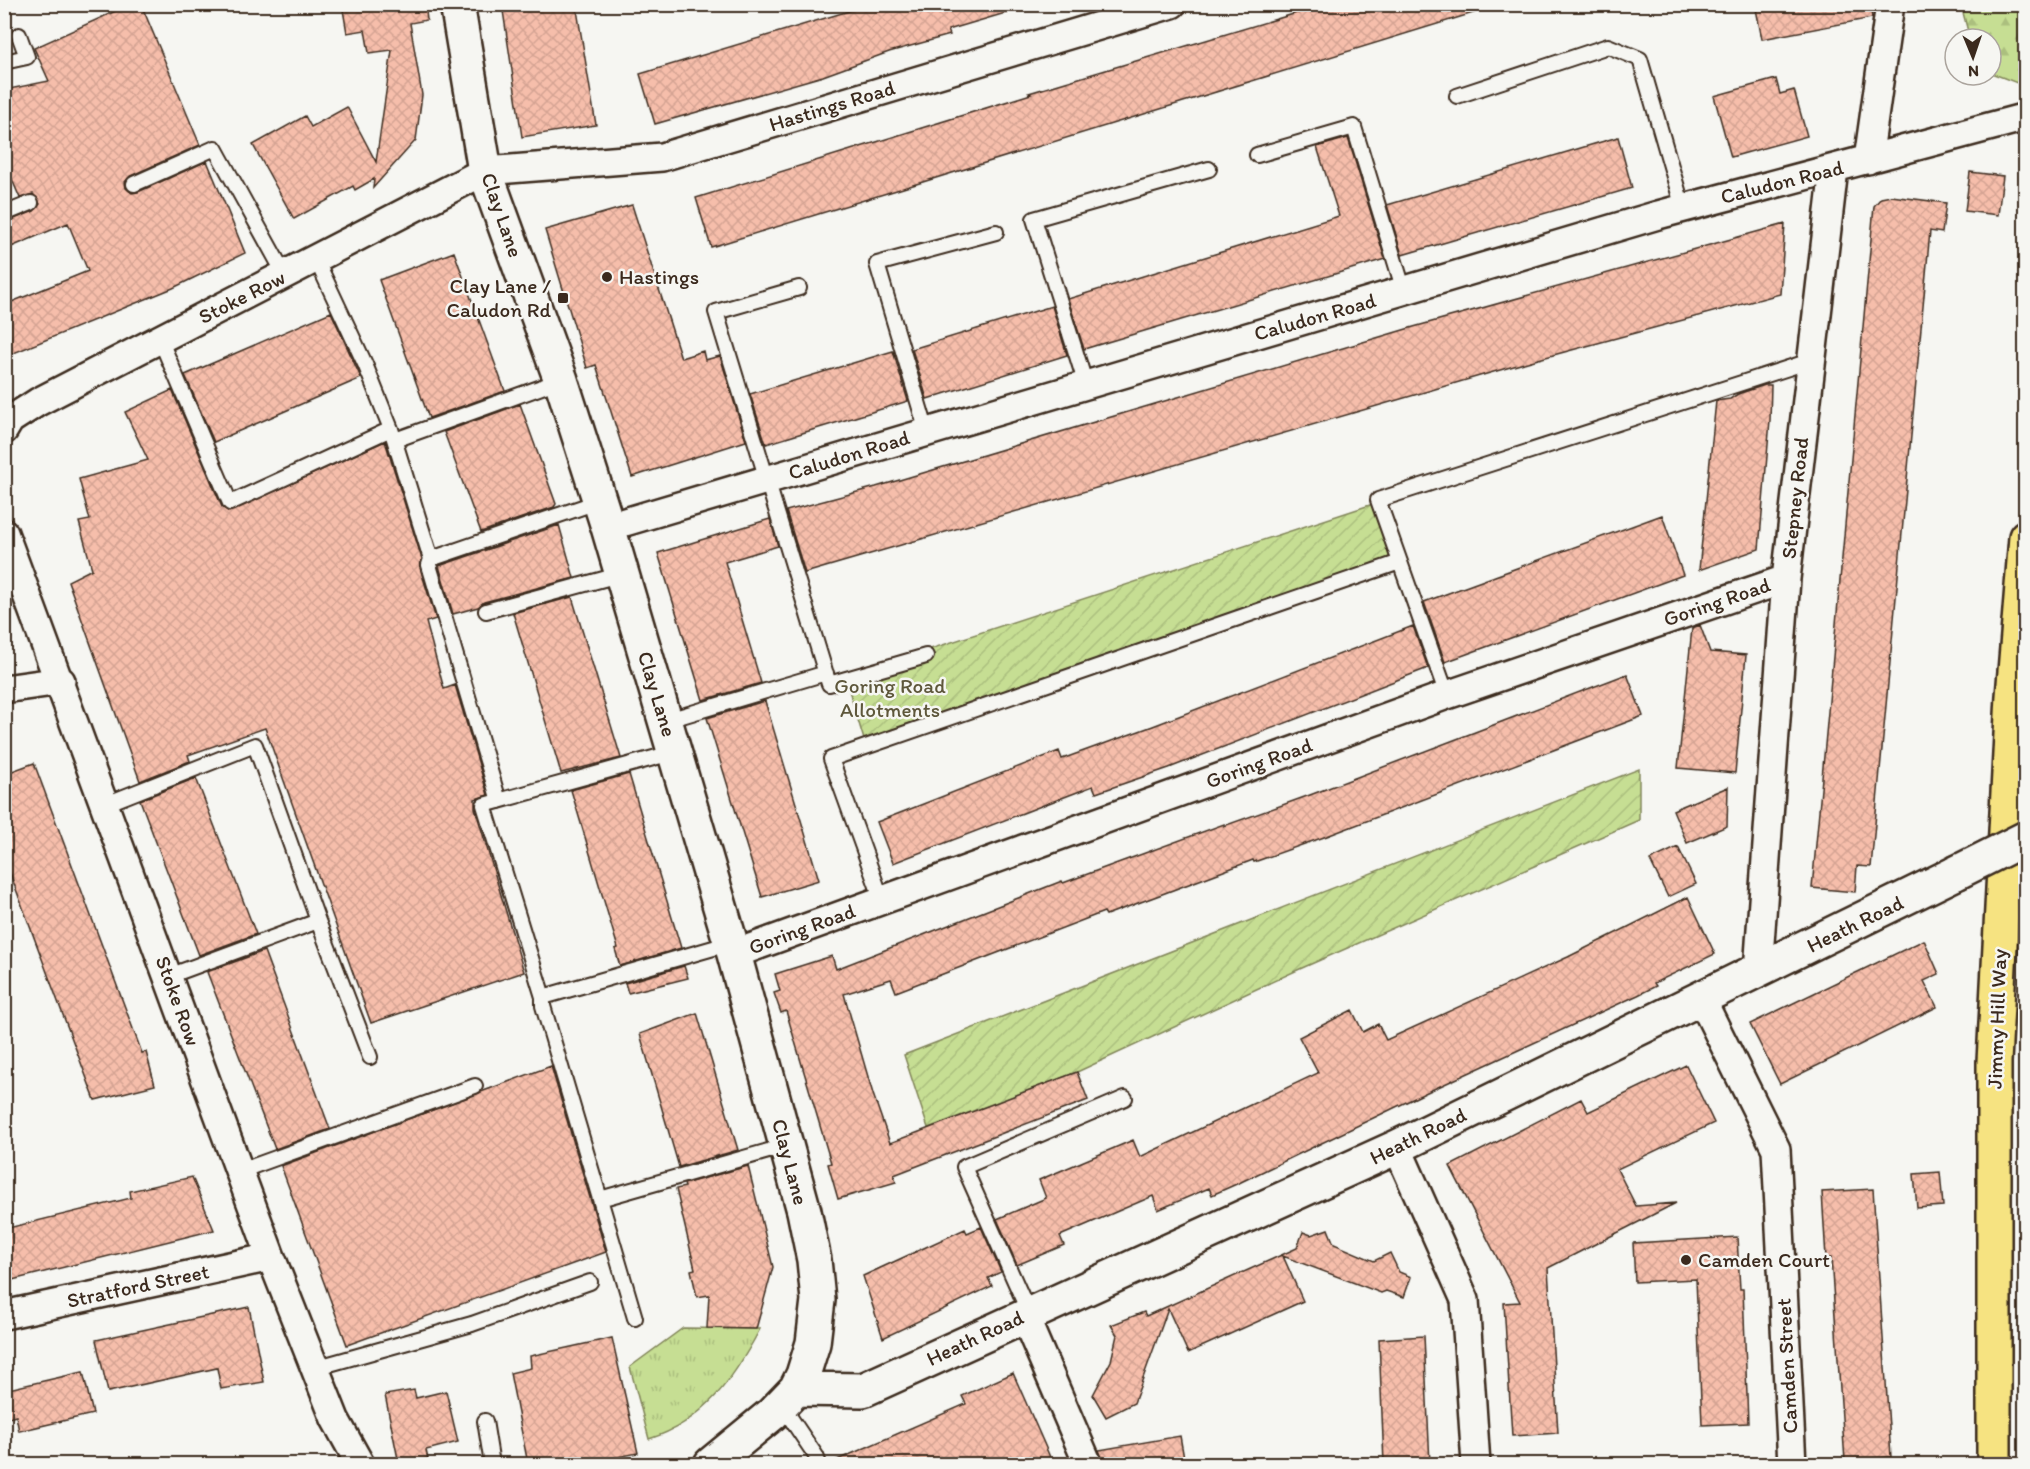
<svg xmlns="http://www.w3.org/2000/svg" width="2030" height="1469" font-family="Itim,sans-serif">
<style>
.grass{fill:url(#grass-tufts);stroke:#808458;stroke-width:1.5}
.forest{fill:url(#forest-firs);stroke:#808458;stroke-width:1.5}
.garden{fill:url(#garden-furrows);stroke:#808458;stroke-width:1.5}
.building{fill:url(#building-cross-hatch);stroke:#3b2a1e;stroke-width:1.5}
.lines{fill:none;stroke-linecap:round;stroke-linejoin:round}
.lane-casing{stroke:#3b2a1e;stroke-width:18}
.street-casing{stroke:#3b2a1e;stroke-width:32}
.secondary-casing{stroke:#3b2a1e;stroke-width:38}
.highway-casing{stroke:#3b2a1e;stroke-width:38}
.lane{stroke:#f6f6f2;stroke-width:14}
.street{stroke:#f6f6f2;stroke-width:27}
.secondary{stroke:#f6f6f2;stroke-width:33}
.highway{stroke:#f6e381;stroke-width:33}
.secondary-bridge-casing{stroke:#3b2a1e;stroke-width:38;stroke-linecap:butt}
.secondary-bridge{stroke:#f6f6f2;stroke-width:33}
.poi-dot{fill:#3b2a1e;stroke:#f6f6f2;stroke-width:2}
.labels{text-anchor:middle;stroke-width:5;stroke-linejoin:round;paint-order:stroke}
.street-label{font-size:21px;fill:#3b2a1e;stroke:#f6f6f2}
.poi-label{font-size:21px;fill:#3b2a1e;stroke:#f6f6f2;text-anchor:start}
.park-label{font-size:21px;fill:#5e573b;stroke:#f6f6f2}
</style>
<defs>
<pattern id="grass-tufts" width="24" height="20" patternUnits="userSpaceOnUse" patternTransform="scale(1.5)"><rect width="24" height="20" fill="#c6de93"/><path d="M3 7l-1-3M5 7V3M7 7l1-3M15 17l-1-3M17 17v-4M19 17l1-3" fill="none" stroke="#abbf7e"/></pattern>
<pattern id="forest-firs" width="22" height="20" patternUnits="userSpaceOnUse" patternTransform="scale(1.5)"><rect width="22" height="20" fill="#c6de93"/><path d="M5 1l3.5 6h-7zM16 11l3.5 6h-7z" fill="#abbf7e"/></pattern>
<pattern id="garden-furrows" width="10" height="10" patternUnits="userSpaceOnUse" patternTransform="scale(1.5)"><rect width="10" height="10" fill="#c6de93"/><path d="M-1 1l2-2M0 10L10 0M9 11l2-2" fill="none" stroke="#abbf7e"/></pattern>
<pattern id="building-cross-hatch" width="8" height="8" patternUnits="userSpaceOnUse" patternTransform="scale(1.5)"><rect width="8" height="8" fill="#f6beab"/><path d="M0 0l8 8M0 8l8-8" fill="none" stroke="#d4a393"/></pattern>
</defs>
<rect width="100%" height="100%" fill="#f6f6f2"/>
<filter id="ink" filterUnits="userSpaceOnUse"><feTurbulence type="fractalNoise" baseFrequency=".0167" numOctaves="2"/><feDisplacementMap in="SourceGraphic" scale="12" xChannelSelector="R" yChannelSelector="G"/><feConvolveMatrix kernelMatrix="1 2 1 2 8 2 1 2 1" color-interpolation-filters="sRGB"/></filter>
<g filter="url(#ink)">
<path class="grass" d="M683,1328L760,1329C734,1378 704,1422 649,1439L630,1367Z"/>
<path class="forest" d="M1961,5H2025V86L1991,73V39H1970Z"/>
<path class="garden" d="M1376,503L1392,559L865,743L845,677Z
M1639,769V820L1302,968L1077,1072L928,1128L904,1055Z"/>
<path class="building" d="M131,4H141L200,145L130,176L125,182L126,188L132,193L138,192L207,161L245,253L173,288L4,357V305L88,271L68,223L4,250V223L34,211L40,204L33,194L20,198L4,161V90L49,81L34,48Z
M342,4H425L427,20L410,23L422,95L416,140L373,188L374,179L355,190L353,186L294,219L253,145L305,116L311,127L347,107L376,162L392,50L369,53L365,30L347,33Z
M502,4H576L596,125L522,137Z
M872,4H1008L1009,12L948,30L950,35L889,52L823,76L655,124L640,74Z
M1327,4H1482L1483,10L711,247L696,198L1031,94L1029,93Z
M1755,4H1870L1872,18L1762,39Z
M1776,79L1780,94L1794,90L1807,136L1731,157L1714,96Z
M1618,137L1632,188L1402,255L1387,205Z
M1348,138L1385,259L1084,349L1068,299L1339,216L1317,147Z
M1970,172L2003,176L1998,215L1965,211Z
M1891,196L1946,203L1942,233L1930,231L1871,867L1857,866L1855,892L1812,888L1874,206L1881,198Z
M632,205L681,358L703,351L705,360L720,356L746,441L632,477L596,365L587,368L545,230Z
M1785,224L1780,294L1531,361L805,573L786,511L876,487L1410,328Z
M454,252L505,391L429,418L379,280Z
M1052,306L1067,355L927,399L912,349Z
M331,312L361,378L214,442L185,375Z
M893,351L908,401L766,444L750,394Z
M1765,385H1771L1770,421L1759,549L1699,570L1716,401L1730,399L1738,394Z
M172,390L222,507L229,512L385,441L422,559L420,568L436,619L426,622L444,689L455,685L488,795L475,799V808L524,972L371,1023L265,728L188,755L190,761L140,781L68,581L92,569L79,522L90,520L79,479L148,460L125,412Z
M520,404L556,504L554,507L481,532L444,432Z
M1662,515L1683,575L1445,662L1424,602Z
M770,519L778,546L725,562L761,683L703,700L658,553Z
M559,525L574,578L484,602L478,607L453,614L439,566Z
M572,597L621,758L561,773L513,613Z
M1700,625L1710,652L1746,655L1735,773L1678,768L1692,628Z
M1413,626L1428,668L1169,768L1096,793L1093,786L893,863L877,822L1059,751L1062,759L1153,726Z
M1627,674L1643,716L1327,836L1254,862L1253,860L1106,915L1104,912L896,992L891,979L844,994L873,1094L890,1143L1077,1072L1088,1100L894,1175L896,1182L838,1199L828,1164L831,1163L786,1011L781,1013L774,993L780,991L775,974L832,956L836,969L1062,881L1063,883L1224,824V826L1310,795Z
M765,701L819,880L762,897L707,718Z
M34,763L142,1053L146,1052L155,1085L95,1100L60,1007L4,857V774Z
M629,774L681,948L620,966L615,949L618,948L571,790Z
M196,778L256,934L199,955L140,800Z
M1728,787L1727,826L1687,843L1673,810Z
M1678,847L1696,884L1668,897L1650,860Z
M1688,897L1715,954L1654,983L1656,986L1638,995L1425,1093L1241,1182L1212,1195L1209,1188L1158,1210L1153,1196L1060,1236L1064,1245L1017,1265L997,1219L1046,1198L1039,1180L1133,1140L1140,1157L1318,1073L1299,1037L1352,1010L1363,1032L1378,1024L1386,1040L1568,957Z
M1924,940L1939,974L1924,981L1937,1007L1780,1084L1750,1024Z
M264,951L330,1129L275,1149L207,972Z
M684,966L688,978L628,993L625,983Z
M697,1013L738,1150L679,1167L640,1034Z
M1686,1065L1714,1123L1617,1169L1636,1206L1676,1203L1548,1268L1558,1433L1512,1436L1504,1303L1520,1302L1450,1166L1581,1099L1588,1112Z
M551,1066L606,1252L347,1345L281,1166Z
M748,1166L773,1267L756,1329L707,1328L709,1295L697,1297L691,1270L695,1269L676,1189L685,1187L684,1184Z
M1940,1172L1943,1206L1917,1208L1914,1174Z
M192,1177L214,1230L4,1282V1229L131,1198L130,1191Z
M1873,1189L1891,1457L1845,1461L1831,1258H1826L1822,1192Z
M981,1227L1001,1272L988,1278L992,1286L883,1338L863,1276L965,1229L967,1233Z
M1328,1229L1334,1244L1374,1261L1390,1253L1399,1272L1411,1277L1404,1297L1386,1291L1381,1293L1283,1256L1303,1301L1188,1353L1168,1309L1134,1403L1106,1417L1093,1395L1111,1361L1117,1335L1111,1325L1144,1312L1146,1316L1297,1248L1303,1232L1311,1235Z
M1737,1237L1740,1289H1743L1748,1423L1702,1425L1696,1279L1635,1282L1633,1243Z
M249,1307L264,1382L221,1389L217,1368L108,1392L96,1340Z
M1424,1336L1430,1464H1384L1379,1339Z
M612,1338L638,1453L583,1464H528L510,1373L531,1368L530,1356Z
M83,1372L93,1414L19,1431L16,1416L4,1419V1390Z
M1013,1373L1053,1464H828L966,1404L962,1396Z
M414,1390L416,1398L446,1391L458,1442L426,1450L429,1464H399L385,1395Z
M1180,1436L1185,1464H1104L1099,1450Z"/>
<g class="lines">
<defs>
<path id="lane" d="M4,62L27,57L19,35
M1457,96L1608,46L1640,59L1683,208
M1257,155L1354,127L1404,291
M134,184L215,148L285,275
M4,214L31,203
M316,259L365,364L391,429L431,559L600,501
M799,288L716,312L829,684L926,656
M160,339L230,503L391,429
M1086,385L1034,219L1209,169
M927,432L877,264L996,232
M395,440L561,380
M431,559L429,565L499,801
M486,611L622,574
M1447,695L1378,500L1810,361
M665,721L826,673
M675,752L484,805L543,997V1006L600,1199L786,1146
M106,804L255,745L318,921
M882,900L831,759L1400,562
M169,976L318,921L370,1057
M543,997L731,943
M240,1171L475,1086
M600,1199L635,1318
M1029,1313L964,1167L1125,1098
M315,1368L472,1324L590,1282
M781,1404L816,1456L819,1464
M485,1421L492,1464"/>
<path id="street" d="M1868,160L1890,4
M4,430L10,420L38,402L485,171L662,157L1172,4
M608,527L1658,215L2026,117
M4,533L271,1257L335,1419L360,1464
M4,689L61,681
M734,954L1447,695L1786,579
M1758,971L1786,579L1834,169
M1701,998L1776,1149L1792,1464
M1397,1147L1465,1300L1476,1464
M4,1315L271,1257
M1024,1315L1088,1464"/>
<path id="secondary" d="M457,4L485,171L561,380L608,527L734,954L804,1211L814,1260L818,1300L813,1343L803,1375L796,1389L772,1414L711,1464
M796,1389L863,1390L1397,1147L1956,873"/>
<path id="highway" d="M1994,1464V1062L2013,696L2026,537"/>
</defs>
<use href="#lane" class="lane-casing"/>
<use href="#street" class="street-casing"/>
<use href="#secondary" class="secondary-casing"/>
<use href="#highway" class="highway-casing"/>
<use href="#lane" class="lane"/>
<use href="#street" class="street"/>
<use href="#secondary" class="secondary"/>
<use href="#highway" class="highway"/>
<defs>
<path id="secondary-bridge" d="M1956,873L2026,838"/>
</defs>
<use href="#secondary-bridge" class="secondary-bridge-casing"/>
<use href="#secondary-bridge" class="secondary-bridge"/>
</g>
</g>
<g class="poi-dot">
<circle cx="607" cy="277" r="6"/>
<rect x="557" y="292" width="12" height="12" rx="3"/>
<circle cx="1686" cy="1260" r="6"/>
</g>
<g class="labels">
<g class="street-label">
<text transform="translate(832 106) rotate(-17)" y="7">Hastings Road</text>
<text transform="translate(1782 182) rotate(-14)" y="7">Caludon Road</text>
<text transform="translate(502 215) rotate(71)" y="7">Clay Lane</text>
<text transform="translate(242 297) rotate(-27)" y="7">Stoke Row</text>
<text transform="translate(1315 317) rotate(-16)" y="7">Caludon Road</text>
<text transform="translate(849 455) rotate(-17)" y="7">Caludon Road</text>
<text transform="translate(1795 498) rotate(-84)" y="7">Stepney Road</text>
<text transform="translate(1717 602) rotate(-19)" y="7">Goring Road</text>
<text transform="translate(657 694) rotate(73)" y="7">Clay Lane</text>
<text transform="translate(1259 763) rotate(-20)" y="7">Goring Road</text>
<text transform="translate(1855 924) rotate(-26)" y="7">Heath Road</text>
<text transform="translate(802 929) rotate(-20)" y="7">Goring Road</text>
<text transform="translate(178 1001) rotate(70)" y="7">Stoke Row</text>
<text transform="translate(1997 1019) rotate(-88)" y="7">Jimmy Hill Way</text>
<text transform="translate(1418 1136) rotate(-26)" y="7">Heath Road</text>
<text transform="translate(790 1162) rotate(75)" y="7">Clay Lane</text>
<text transform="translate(138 1286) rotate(-12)" y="7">Stratford Street</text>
<text transform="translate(975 1338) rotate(-25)" y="7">Heath Road</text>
<text transform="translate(1787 1366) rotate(-93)" y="7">Camden Street</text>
</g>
<g class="poi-label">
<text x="619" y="284">Hastings</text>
<text x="551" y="293" text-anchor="end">Clay Lane /<tspan x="551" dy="24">Caludon Rd</tspan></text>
<text x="1698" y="1267">Camden Court</text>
</g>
<g class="park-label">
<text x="890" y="693">Goring Road<tspan x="890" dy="24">Allotments</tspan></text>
</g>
</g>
<rect width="2030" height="1469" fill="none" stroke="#f6f6f2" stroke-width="24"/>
<rect x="12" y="12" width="2006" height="1445" fill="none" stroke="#3b2a1e" stroke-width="2" filter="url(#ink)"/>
<g transform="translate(1973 57) rotate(178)"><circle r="28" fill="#f6f6f2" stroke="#aba49d" stroke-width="1.5"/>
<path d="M0-4.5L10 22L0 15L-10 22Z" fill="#3b2a1e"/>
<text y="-9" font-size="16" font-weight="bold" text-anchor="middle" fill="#3b2a1e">N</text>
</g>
</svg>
